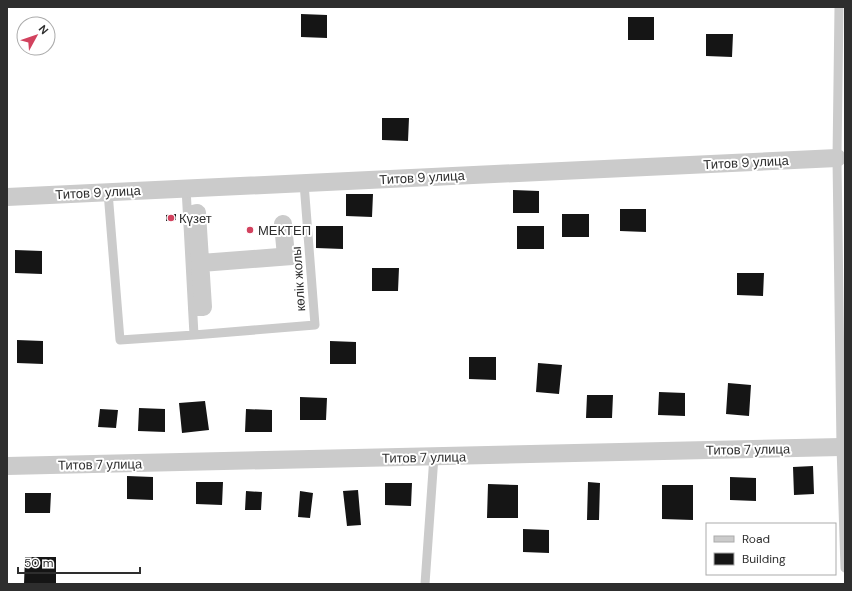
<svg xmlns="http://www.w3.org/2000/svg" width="852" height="591" font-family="'DM Sans',sans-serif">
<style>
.building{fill:#151515}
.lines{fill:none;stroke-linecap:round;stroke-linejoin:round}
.lane{stroke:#cbcbcb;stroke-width:9}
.street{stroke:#cbcbcb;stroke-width:18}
.poi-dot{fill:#d2425e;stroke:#fff;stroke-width:1.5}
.labels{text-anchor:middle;stroke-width:4;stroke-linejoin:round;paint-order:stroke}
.street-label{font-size:13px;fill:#2e2e2e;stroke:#fff}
.poi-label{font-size:13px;fill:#2e2e2e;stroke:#fff;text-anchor:start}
</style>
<rect width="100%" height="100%" fill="#fff"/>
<path class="building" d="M301,14L327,15V38L301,37Z
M628,17H654V40H628Z
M706,34H733L732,57L706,56Z
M382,118H409L408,141L382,140Z
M513,190L539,191V213H513Z
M346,194H373L372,217L346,216Z
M620,209H646V232L620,231Z
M176,214V220L166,221V215Z
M562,214H589V237H562Z
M316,226H343V249L316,248Z
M517,226H544V249H517Z
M15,250L42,251V274L15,273Z
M372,268H399L398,291H372Z
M737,273H764L763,296L737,295Z
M17,340L43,341V364L17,363Z
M330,341L356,342V364H330Z
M469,357H496V380L469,379Z
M538,363L562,365L559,394L536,392Z
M728,383L751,385L749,416L726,414Z
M659,392L685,393V416L658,415Z
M587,395H613L612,418H586Z
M300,397L327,398L326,420H300Z
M205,401L209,430L182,433L179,403Z
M139,408L165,409V432L138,431Z
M100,409L118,410L116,428L98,427Z
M246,409L272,410V432H245Z
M813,466L814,494L794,495L793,467Z
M127,476L153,477V500L127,499Z
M730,477L756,478V501L730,500Z
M196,482H223L222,505L196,504Z
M588,482L600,483L599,520H587Z
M385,483H412L411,506L385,505Z
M488,484L518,485V518H487Z
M662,485H693V520L662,519Z
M358,490L361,525L347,526L343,491Z
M246,491L262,492L261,510H245Z
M300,491L313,493L310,518L298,517Z
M25,493H51L50,513H25Z
M523,529L549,530V553L523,552Z
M25,557H56V584H24Z"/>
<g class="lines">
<path class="lane" d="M839,7L837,158L841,447L845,568
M186,188L194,335L315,325L304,183
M108,192L120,340L194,335
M425,584L434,456"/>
<path class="street" d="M7,197L837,158
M193,214L197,213L203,307H197
M283,224L286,256
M201,263L292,256
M7,466L841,447"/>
</g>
<g class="poi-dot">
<circle cx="171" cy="218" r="4"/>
<circle cx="250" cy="230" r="4"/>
</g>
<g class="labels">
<g class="street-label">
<text transform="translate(746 162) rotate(-3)" y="5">Титов 9 улица</text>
<text transform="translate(422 177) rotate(-3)" y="5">Титов 9 улица</text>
<text transform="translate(98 192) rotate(-3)" y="5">Титов 9 улица</text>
<text transform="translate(298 279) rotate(-94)" y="5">көлік жолы</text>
<text transform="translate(748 449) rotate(-1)" y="5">Титов 7 улица</text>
<text transform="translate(424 457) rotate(-1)" y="5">Титов 7 улица</text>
<text transform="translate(100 464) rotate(-1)" y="5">Титов 7 улица</text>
</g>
<g class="poi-label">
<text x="179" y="223">Күзет</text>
<text x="258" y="235">МЕКТЕП</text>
</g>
</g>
<rect width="852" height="591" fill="none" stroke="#2e2e2e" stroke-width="16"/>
<rect x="706" y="523" width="130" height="52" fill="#ffffff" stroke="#ababab"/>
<rect x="714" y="536" width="20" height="6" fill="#cbcbcb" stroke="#ababab"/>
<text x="742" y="543" font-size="12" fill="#2e2e2e">Road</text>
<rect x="714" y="553" width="20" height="12" fill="#151515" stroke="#ababab"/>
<text x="742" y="563" font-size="12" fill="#2e2e2e">Building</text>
<g transform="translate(36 36) rotate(50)"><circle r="19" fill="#ffffff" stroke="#ababab"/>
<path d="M0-3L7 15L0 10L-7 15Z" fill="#d2425e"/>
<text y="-6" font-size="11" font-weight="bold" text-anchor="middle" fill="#2e2e2e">N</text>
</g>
<path d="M18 567v6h122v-6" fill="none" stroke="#2e2e2e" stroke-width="2"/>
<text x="24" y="567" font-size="12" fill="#2e2e2e" stroke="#ffffff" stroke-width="3" paint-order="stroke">50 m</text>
</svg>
